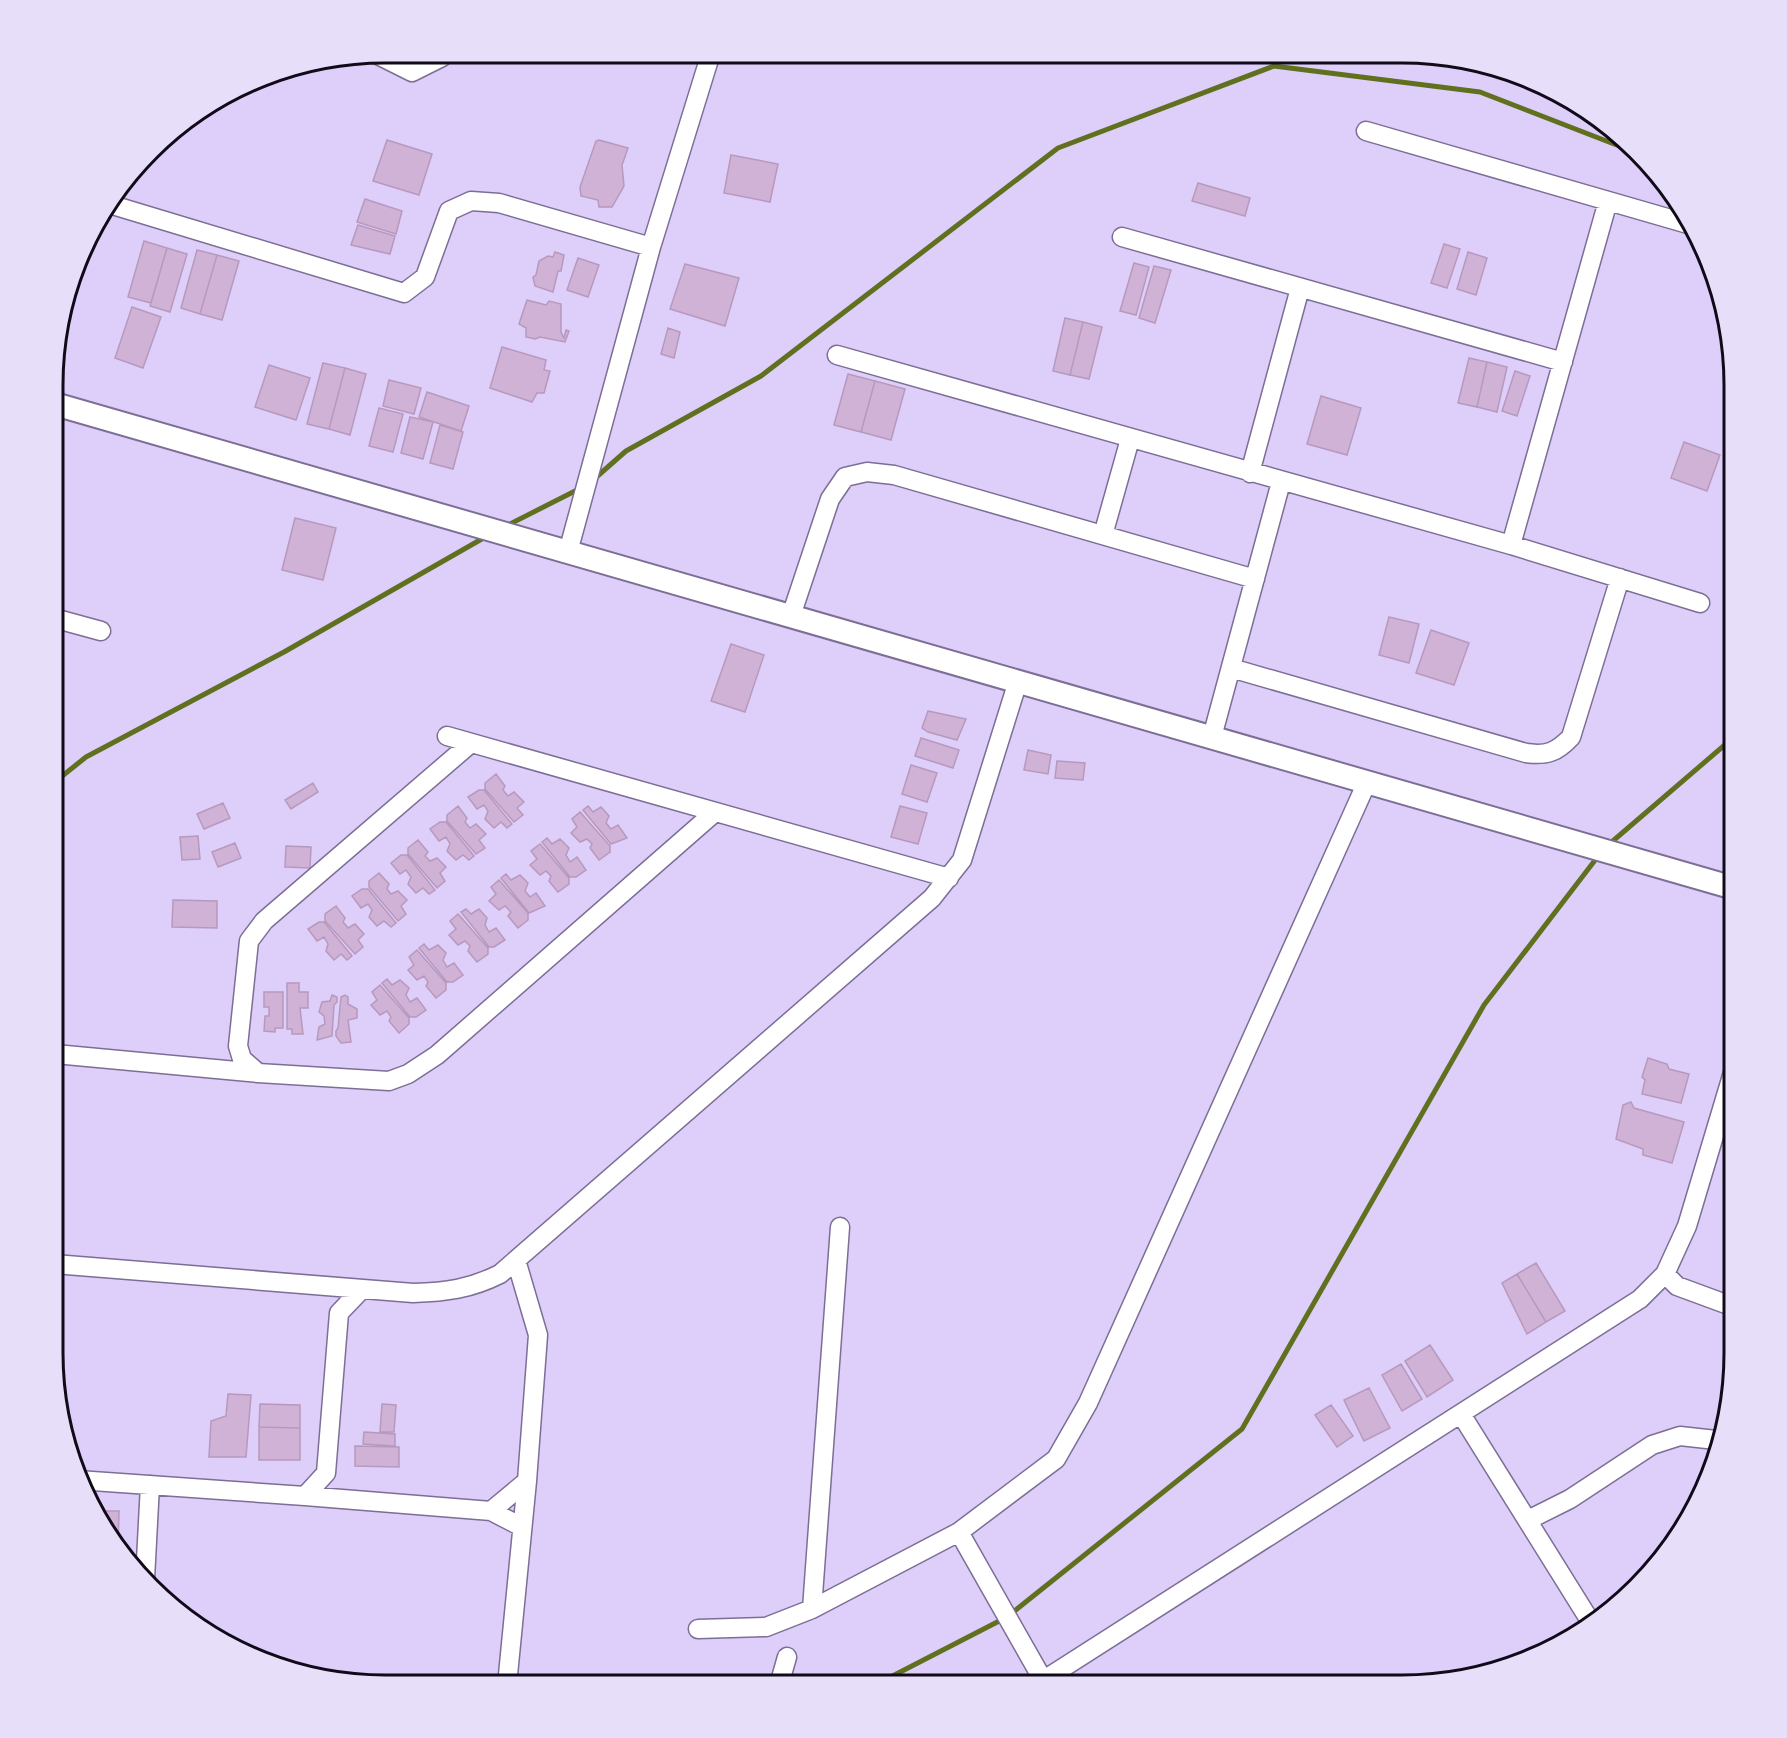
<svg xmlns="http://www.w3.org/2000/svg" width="1787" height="1738" font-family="'IBM Plex Sans',sans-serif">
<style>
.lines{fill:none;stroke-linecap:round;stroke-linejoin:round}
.stream{stroke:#61701f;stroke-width:5}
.building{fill:#d1b2d7;stroke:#b799bd;stroke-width:1.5}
.minor-casing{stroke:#7c6e95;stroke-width:21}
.tertiary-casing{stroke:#7c6e95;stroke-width:26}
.minor{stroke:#fff;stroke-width:18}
.tertiary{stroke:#fff;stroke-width:22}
.rim{fill:none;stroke:#100a19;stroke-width:3}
</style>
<rect width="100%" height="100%" fill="#ddcefa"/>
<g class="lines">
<path class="stream" d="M593,480L626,451L761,376L1058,148L1274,66L1480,92L1627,149
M506,526L581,488
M56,781L86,757L284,652L487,536
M1607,846L1734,737
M875,1685L1007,1617L1242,1429L1484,1005L1599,855"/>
</g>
<path class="building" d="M387,140L432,154L419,195L373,181Z
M599,140L628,148L622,165L624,186L612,207H599L598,200L581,196L580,187L596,141Z
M731,155L778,164L770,202L724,193Z
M1198,183L1250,198L1245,216L1192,201Z
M365,199L402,211L396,234L357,222Z
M358,225L395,236L390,254L351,245Z
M144,241L167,248L151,303L128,297Z
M1444,244L1460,249L1447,288L1431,283Z
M167,248L187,254L170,312L150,306Z
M197,250L217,255L200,314L181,308Z
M555,252L564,255L561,271H558L553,292L535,286L533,277L536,275L539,261L548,256L553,257Z
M1468,252L1487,258L1476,295L1457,289Z
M217,255L239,261L222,320L200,314Z
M578,258L599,265L588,297L567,290Z
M1134,263L1149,267L1136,315L1120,311Z
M685,264L739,278L725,326L670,309Z
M1154,266L1171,270L1155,323L1139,318Z
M527,300L546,305L549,301L561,304V332L564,338L566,330L569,331L565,342L540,337L535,339L526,337V328L519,324Z
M132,307L161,317L143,368L115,358Z
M1065,318L1083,322L1070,375L1053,371Z
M1083,322L1102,327L1089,379L1070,375Z
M668,328L680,332L674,358L661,354Z
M502,347L546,360L544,370L550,371L544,393H537L532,402L490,388Z
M1469,358L1487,362L1477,407L1458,403Z
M1487,362L1507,367L1497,412L1477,407Z
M323,363L345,368L329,429L307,424Z
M269,365L310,378L296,420L255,407Z
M345,368L366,374L350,435L329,429Z
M1515,371L1530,376L1517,416L1502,411Z
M848,374L875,381L861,432L834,425Z
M389,380L421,388L414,414L383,406Z
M875,381L905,389L891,440L861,432Z
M427,392L469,406L461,431L419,417Z
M1321,396L1361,408L1347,455L1307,444Z
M379,408L403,414L393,452L369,446Z
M410,417L433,422L423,459L401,453Z
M440,425L463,432L453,469L430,463Z
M1684,442L1720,455L1707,491L1671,478Z
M295,518L336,528L323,580L282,570Z
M1389,617L1419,624L1409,663L1379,655Z
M1431,630L1469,643L1454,685L1416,673Z
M731,644L764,655L745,712L711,701Z
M928,711L966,719L957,740L928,732L922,728Z
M921,738L959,750L953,768L915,756Z
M1028,750L1051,755L1048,774L1024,770Z
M1057,761L1085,763L1083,780L1055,778Z
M911,765L937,773L927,802L902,794Z
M496,774L505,786L503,790L508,796L514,792L524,802L517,808L523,815L514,822L485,789V783Z
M313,783L318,792L291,809L285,800Z
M479,790H484L512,824L507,828L501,822L494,828L485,819L488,811L484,805L477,809L468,797Z
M223,803L230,818L204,829L197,814Z
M458,806L467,818L465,822L470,828L476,824L486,834L479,840L485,848L476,854L447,821V815Z
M588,806L593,812L601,807L609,816L606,823L611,829L618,825L627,838L611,844L583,810Z
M900,806L927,813L918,844L891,837Z
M580,812L610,846V852L599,860L590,848L592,844L587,839L580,842L571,833L577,827L572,819Z
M440,822H446L474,856L469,860L463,855L456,860L447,851L450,844L446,837L439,841L430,829Z
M198,836L200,859L182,860L180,837Z
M547,838L552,844L560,839L569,848L566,855L570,862L577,857L586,870L576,877H570L542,842Z
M418,840L428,852L425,856L430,861L437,858L446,867L440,873L445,881L437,888L408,854V848Z
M235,843L241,858L218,867L212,852Z
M540,844L569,878V884L558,892L549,881L551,876L546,871L540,875L530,865L537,859L531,851Z
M286,846L311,847L310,868L285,867Z
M401,855H407L435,890L429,894L423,888L416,893L408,884L411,877L406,870L400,874L391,863Z
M379,873L389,884L387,889L391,894L398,891L407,900L401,906L406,914L398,921L369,887V881Z
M506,874L511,880L520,875L528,883L525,891L530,897L536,893L545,906L529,913L501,878Z
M499,880L528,913V920L518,928L508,916L511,912L505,906L499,910L489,901L496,894L491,887Z
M362,889H368L396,923L391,927L384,921L377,926L369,917L372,910L368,904L361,908L352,896Z
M173,900L217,901V928L172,927Z
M336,906L345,918L343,922L348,928L355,924L364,934L358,940L363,947L355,954L325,921V914Z
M466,909L471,914L479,909L487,918L485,925L489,932L496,928L505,940L494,947H489L461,912Z
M458,914L488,948V954L477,962L468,951L470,946L465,941L458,945L449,935L456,929L450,921Z
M319,922H324L352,956L347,960L341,954L334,960L326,951L328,944L324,937L317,941L308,929Z
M424,944L429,950L438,945L446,953L443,960L447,967L454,963L463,975L453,982H447L419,948Z
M417,950L446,983V990L436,998L426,986L428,982L424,976L417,980L408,970L414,965L409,957Z
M387,979L392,985L400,980L409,988L406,995L410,1002L417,998L426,1010L416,1017H410L382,983Z
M287,983H299V992H308V1008H300L303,1034H292V1029H287Z
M380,985L409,1018V1024L399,1033L389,1021L391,1017L387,1011L380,1015L371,1005L377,1000L372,992Z
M264,992H283V1028H275V1032L264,1031L265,1016H269V1007H264Z
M332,995L337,997V1002L334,1005L332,1036L317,1040L319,1027L325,1024L324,1016L319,1012L322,1002L330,1001Z
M345,995L348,997V1004L357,1009V1018L348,1020L351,1042L341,1043L336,1036V1031L338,1028L341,997Z
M1648,1058L1667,1064L1669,1069L1689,1074L1681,1103L1642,1094L1645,1080L1642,1077Z
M1631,1102L1634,1108L1684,1122L1672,1163L1643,1155V1149L1616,1139L1623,1105Z
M1536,1263L1565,1311L1546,1322L1517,1274Z
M1517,1274L1546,1322L1527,1334L1502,1283Z
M1430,1345L1453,1380L1427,1397L1405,1361Z
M1401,1364L1422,1399L1402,1411L1382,1375Z
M1369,1388L1390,1428L1364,1441L1344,1400Z
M228,1394L251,1395L246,1457H209L211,1421L226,1416Z
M260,1404L300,1405V1428L259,1427Z
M382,1404L396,1405L394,1432H380Z
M1331,1405L1353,1436L1337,1447L1315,1415Z
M259,1427L300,1428V1460H259Z
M364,1432L395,1434V1446L363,1444Z
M355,1446L399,1447V1467L355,1466Z
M96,1511H119L118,1550Z"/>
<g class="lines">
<defs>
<path id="minor" d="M376,54L412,72L442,57L445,53
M1366,131L1688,224
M109,204L404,293L425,277L449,211L471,201L499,203L651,247
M1122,237L1563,362
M837,355L1511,545L1700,603
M1250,473L1300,288
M1103,535L1130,439
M1511,545L1608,201
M568,552L651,247L711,53
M791,616L830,499L845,477L867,472L894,475L1255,579
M57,619L101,631
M1231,668L1526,753C1547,756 1557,752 1571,737L1620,578
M447,736L949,878
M1212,737L1281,482
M471,743L264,921L249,941L238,1046L242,1059L258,1073L389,1081L408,1074L437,1055L715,812
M55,1054L258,1073
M54,1264L413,1293C446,1292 470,1289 500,1274L932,898L962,860L1018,681
M1665,1274L1677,1286L1734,1307
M1461,1414L1592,1624
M78,1480L305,1496L326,1473L339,1313L362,1289
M305,1496L491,1511L527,1481L538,1335L516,1260
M491,1511L522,1527
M1528,1520L1570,1499L1652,1445L1680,1436L1716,1440
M959,1532L1043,1680
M145,1579L150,1485
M812,1609L840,1227
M698,1629L766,1627L812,1609L959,1532L1056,1459L1088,1403L1367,782
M507,1685L527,1481
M779,1685L787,1657
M1036,1685L1640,1299L1665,1274L1687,1226L1734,1069"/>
<path id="tertiary" d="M58,405L1734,888"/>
</defs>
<use href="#minor" class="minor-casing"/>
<use href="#tertiary" class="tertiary-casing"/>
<use href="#minor" class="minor"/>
<use href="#tertiary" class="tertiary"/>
</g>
<path d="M0 0H1787V1738H0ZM385 63H1402A322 322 0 0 1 1724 385V1353A322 322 0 0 1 1402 1675H385A322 322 0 0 1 63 1353V385A322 322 0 0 1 385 63Z" fill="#e7dff9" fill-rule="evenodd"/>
<path class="rim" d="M385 63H1402A322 322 0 0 1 1724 385V1353A322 322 0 0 1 1402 1675H385A322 322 0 0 1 63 1353V385A322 322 0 0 1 385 63Z"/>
</svg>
